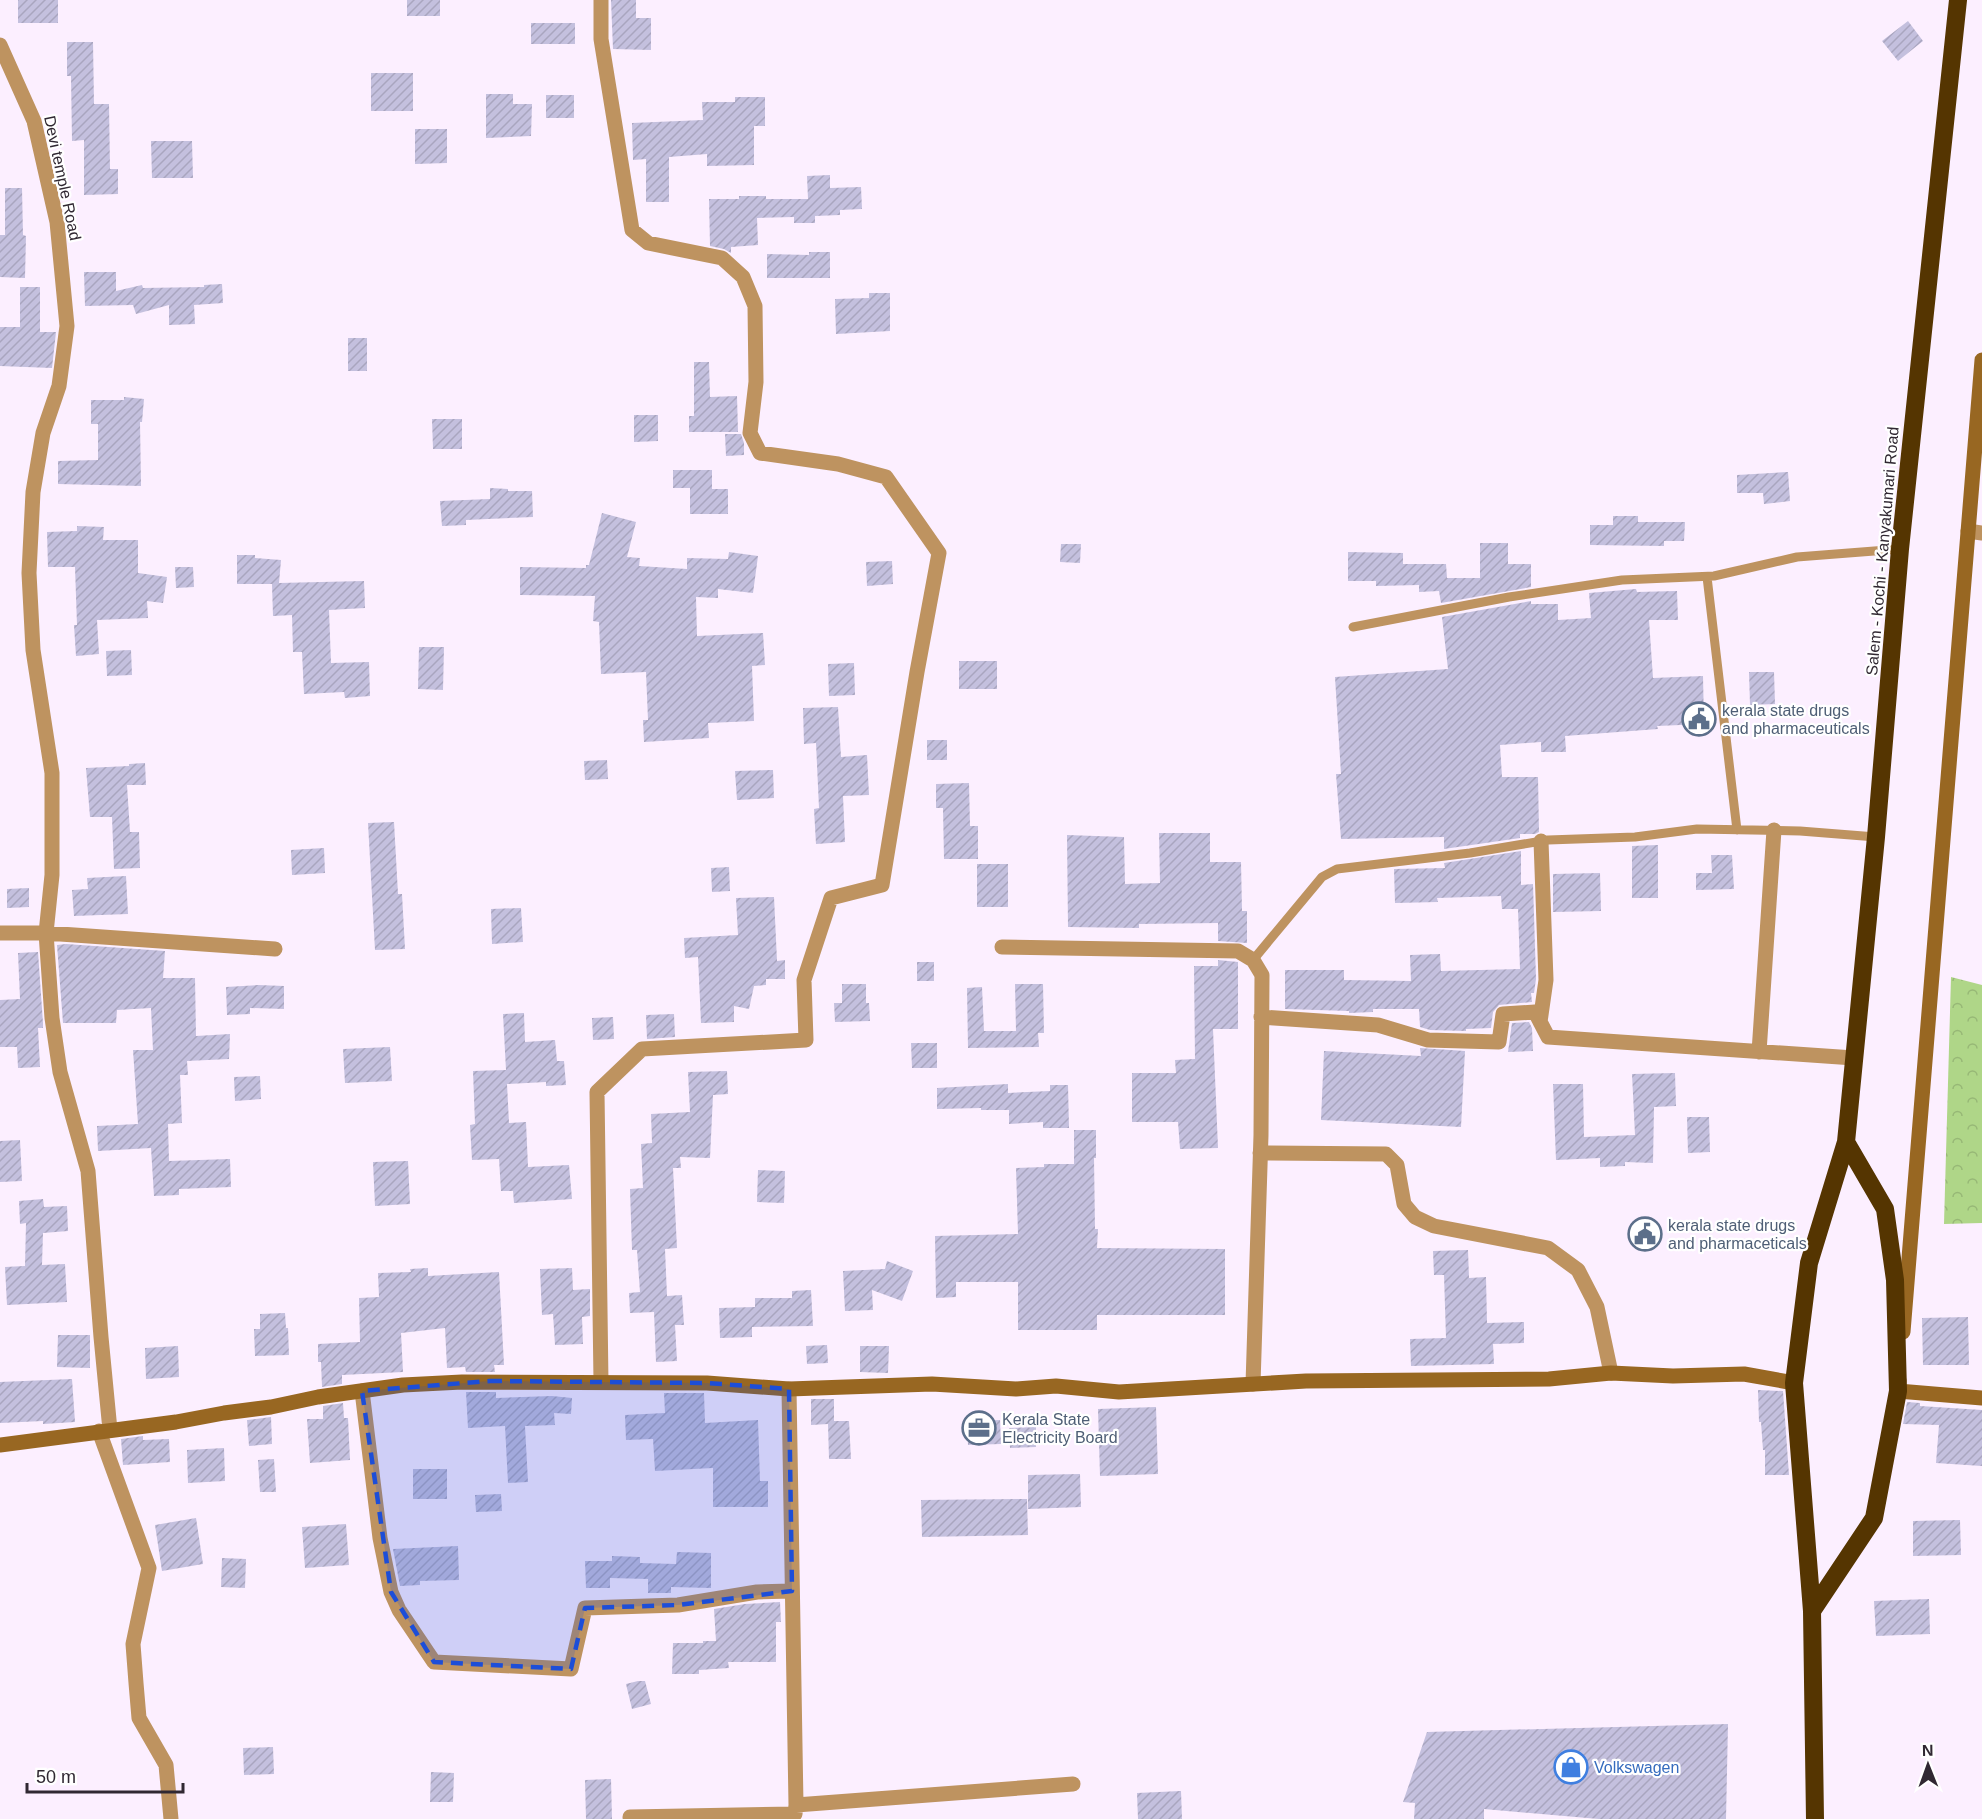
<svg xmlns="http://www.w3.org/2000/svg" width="1982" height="1819" font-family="Helvetica,sans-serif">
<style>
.park{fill:url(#park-crowns)}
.building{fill:url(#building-hatch)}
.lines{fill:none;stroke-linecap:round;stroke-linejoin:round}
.lane{stroke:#be9360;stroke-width:9}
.street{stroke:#be9360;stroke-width:15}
.secondary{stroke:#986722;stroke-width:15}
.highway{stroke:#553501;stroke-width:18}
.marked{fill:#1d4ed8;fill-opacity:0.2;stroke:#1d4ed8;stroke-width:4.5;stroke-dasharray:12 8;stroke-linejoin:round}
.labels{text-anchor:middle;stroke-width:4.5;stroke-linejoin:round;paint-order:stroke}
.street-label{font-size:16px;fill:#302832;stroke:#fff}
.service-label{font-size:16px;fill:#4e5e75;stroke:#fff;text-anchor:start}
.shop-label{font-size:16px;fill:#366cbe;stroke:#fff;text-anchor:start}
</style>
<defs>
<pattern id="park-crowns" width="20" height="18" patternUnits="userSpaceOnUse" patternTransform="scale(1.5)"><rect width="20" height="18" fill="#afd688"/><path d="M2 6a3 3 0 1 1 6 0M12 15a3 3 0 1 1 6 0" fill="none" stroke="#97b876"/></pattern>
<pattern id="building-hatch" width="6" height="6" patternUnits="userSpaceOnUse" patternTransform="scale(1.5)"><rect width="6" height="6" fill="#c4c0de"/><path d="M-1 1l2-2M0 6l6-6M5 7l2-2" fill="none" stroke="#a9a5bf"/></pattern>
</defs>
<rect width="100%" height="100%" fill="#fcefff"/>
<path class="park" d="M1951,977L1982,985V1223L1944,1224Z"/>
<path class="building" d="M18,0H58V23H18Z
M407,0H440V16H407Z
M611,0H636V18H651V50L613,49Z
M1908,21L1923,41L1898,61L1882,41Z
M531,23H575V44H531Z
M67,42H93L94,104H109L110,169H118V194L84,195V140L72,141L71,76H67Z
M371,73H413V111H371Z
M486,94H513V104H532L531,136L486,138Z
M546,95H574V118H546Z
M735,97H765V126H754V165L707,166V154L669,157V202H646V159L633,160L632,123L703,120L702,102H735Z
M415,129H447V163L415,164Z
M151,141H192L193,178H152Z
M830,175V188L861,187L862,209L840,210V215L815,216V223H794V217L757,218L758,245L731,247V253L724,249L710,246L709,199H739V196H766V199H808L807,176Z
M5,188H22L23,235L26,236L25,278L0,277V235H5Z
M809,252H830V278H767V254L809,255Z
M84,272H116V291L142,285L143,288L204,287V285L222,284L223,303L194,305L195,324L169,325V305L136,314L133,305L85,306Z
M20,287H40V332H56L52,368L0,366V327H20Z
M869,293H890V331L836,334L835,299L869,298Z
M348,338H367V371H348Z
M694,362H709L710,397L737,396L738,432H689V416H694Z
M124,397L144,399L142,422H140L141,486L58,484V461L98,460V424H91V400H124Z
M634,415H658V441L634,442Z
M432,419H462V449H433Z
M725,434H741L744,443V455L726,456Z
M673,470H712V489H728V514H690V488H673Z
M1788,472L1790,501L1764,504L1763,493H1737V475Z
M490,488L508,489V491H532L533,517L466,520V525L442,526L440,501L490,499Z
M602,513L636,522L627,557L640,558L639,566L687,569V558L728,559L729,552L758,556L753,593L718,589V598L696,597L697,636L763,633L765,665L752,666L754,721L708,723L709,738L644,742L643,720H648L646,672L601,674L599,622L593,621L595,596L520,595V567L586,568V565H589Z
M1613,516H1638V522H1685L1684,541H1664V546L1590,545V525H1613Z
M77,526L104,527L103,540H138V573L167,577L163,603L147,601L148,618L97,620L99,654L76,656L74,625H77L75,567H48L47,532L77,531Z
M1480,543H1508V564H1531V587L1441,603L1439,591L1419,592V585L1376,586V581H1348V552L1403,553V564H1446L1447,578H1480Z
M1061,544H1081L1080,563L1060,562Z
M237,555H255V558L281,560L279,583L364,581L365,608L329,610L331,663L369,662L370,696L345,698L344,692L304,694L302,652H293L292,615L273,616L272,584H237Z
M892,561L893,584L867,586L866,562Z
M175,567H193L194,587L176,588Z
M1636,589L1637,592L1677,591L1678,620H1649L1653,678L1703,676L1704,724L1657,726L1658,729L1565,736L1566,752H1541V742L1500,745L1502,777H1538L1539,832L1535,834H1520V838L1444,849V837L1341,839L1336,774H1341L1335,677L1448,669L1442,617L1531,601V604H1558V620L1591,618L1589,593Z
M419,647H444L443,690L418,689Z
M131,650L132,675L107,676L106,651Z
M959,661H997V689H959Z
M854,663L855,695L829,696L828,664Z
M1749,672H1774L1775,704L1750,705Z
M838,707L841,757L867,755L869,795L843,796L845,842L816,844L814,809L819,808L816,743L804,744L803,708Z
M927,740H947V760H927Z
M607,760L608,779L585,780L584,761Z
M145,763L146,785H127L130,832H139L140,868L114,869L112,817H90L86,768L129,766V764Z
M773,770L774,798L737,800L735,771Z
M969,783L970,826H978V859H944L943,808H936V784Z
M394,822L398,894H402L405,949L375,950L368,823Z
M1159,833H1210V862H1241L1242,911H1247V943L1218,941V923L1139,924V928L1068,927L1067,835L1124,837L1125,884L1160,883Z
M1658,845V898H1632V846Z
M324,848L325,873L292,875L291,850Z
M1521,851V885L1533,884L1536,979L1534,993H1531L1532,1002L1499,1005L1493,1012L1491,1028L1466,1029V1031L1430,1030L1420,1027L1419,1009H1373V1012L1349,1013V1011L1285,1009V970H1344V980L1411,981L1410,955L1440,954L1441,971L1520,969L1518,909H1502L1501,896L1437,898L1438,902L1395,903L1394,869L1445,868L1444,863Z
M1711,855H1732L1734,889L1696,890V873H1712Z
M977,864H1008V907H977Z
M729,867L730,891L712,892L711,868Z
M1600,873L1601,911L1553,912V874Z
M126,876L128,914L74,916L72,890L88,889L87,878Z
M29,888V907L7,908V889Z
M774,897L777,961L785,960V979H766V985L754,986L749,1009L734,1006V1022L701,1023L698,957L685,958L684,938L738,935L736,898Z
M521,908L523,942L492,944L491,909Z
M66,944L165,951L163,978H195L196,1036L230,1034L229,1059L187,1061L188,1075H180L182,1123L168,1124L169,1161L230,1159L231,1187L179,1189V1195L154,1196L151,1148L98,1151L97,1126L138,1124L133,1050H153L151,1008L117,1010L116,1023H63L57,945Z
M38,952L43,1023V1028H38L40,1067L18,1068L17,1047H0V1000L20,999L18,953Z
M1218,960L1238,962V1029H1213L1218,1148L1180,1149L1178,1122H1132V1073H1176L1175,1060L1195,1059L1194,966H1218Z
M917,962H934V981H917Z
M842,984H866V1003H869L870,1021L835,1022L834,1003H842Z
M1015,984H1043L1044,1033H1038L1039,1047L968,1048L967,988L982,987L984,1031H1016Z
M258,985L284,986V1009L250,1008V1014L227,1015L226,987Z
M524,1013L525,1042L555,1040L557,1061H564L566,1085L546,1086V1082L507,1084L509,1123L526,1122L528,1167L569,1165L572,1199L514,1203L513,1191H501L499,1159L472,1160L470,1125L475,1124L473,1071L506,1070L503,1014Z
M674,1014L675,1037L647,1039L646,1015Z
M613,1017L614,1039L593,1040L592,1018Z
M1529,1022L1532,1028L1533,1051L1508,1052L1512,1023Z
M911,1043H937V1068H912Z
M390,1047L392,1081L345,1083L343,1049Z
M1420,1048L1465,1051L1461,1127L1321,1120L1324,1051L1421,1056Z
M727,1071L728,1094L713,1095L710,1158L680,1157L681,1168H673L677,1248L665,1249L667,1296L682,1295L684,1325H675L677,1361L656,1362L654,1312L630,1313L629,1293L640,1292L637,1250H632L630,1189L643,1188L641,1144L652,1143L651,1114L690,1112L688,1072Z
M1675,1073L1676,1106L1654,1107L1653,1163L1625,1162V1166L1600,1167V1158L1556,1160L1553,1084H1583L1584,1137L1635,1135L1632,1074Z
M260,1076L261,1099L235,1101L234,1077Z
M1008,1084V1093L1050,1091V1085H1068L1069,1128H1043V1122L1009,1124V1110H981V1108L937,1109V1088Z
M1687,1117H1709L1710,1152L1688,1153Z
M1074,1130H1096V1158H1094L1095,1229H1098L1097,1248L1225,1249V1315H1097V1330H1018V1282H956V1297L936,1298L935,1236L1018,1234L1016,1168L1044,1167V1164H1074Z
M20,1140L22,1181L0,1182V1141Z
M408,1161L410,1204L375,1206L373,1162Z
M758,1170L785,1171L784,1203L757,1202Z
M43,1199L44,1207L67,1206L68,1231L43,1233L42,1265L65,1264L67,1302L7,1305L5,1267L25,1266L26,1223L20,1224L19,1201Z
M1468,1250L1469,1278L1486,1277L1487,1323L1524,1322V1343L1493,1344L1494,1364L1411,1366L1410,1339L1446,1338L1444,1275H1434L1433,1251Z
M887,1261L913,1271L902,1301L872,1290L873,1310L845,1311L843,1271L885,1269Z
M428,1268V1276L499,1272L504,1365H494L495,1372H466L465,1367L447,1368L445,1328L401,1333L403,1372L342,1375V1384L322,1387L321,1362H318V1344L360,1342L359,1298L379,1297L378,1273L411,1272L410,1269Z
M572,1268L573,1290L590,1289V1316L582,1317L583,1344L555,1345L553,1314L542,1315L540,1269Z
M811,1290L813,1326L752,1327V1337L720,1338L719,1308L755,1307V1298H792V1291Z
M285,1313L286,1328H288L289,1355L255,1356L254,1329H260V1314Z
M1968,1317L1969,1365H1923L1922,1318Z
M58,1335H90V1368L57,1367Z
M827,1345L828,1363L807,1364L806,1346Z
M178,1346L179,1377L146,1379L145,1348Z
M860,1346H889L888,1373L860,1372Z
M72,1379L75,1422L43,1424V1421L0,1423V1382Z
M1758,1390L1783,1391L1789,1475H1765V1450H1763L1761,1422H1759Z
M466,1392H496V1398L552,1396L572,1398L571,1414L554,1413L555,1425L525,1426L528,1482L508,1483L505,1426L468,1428Z
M664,1393H704L705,1423L758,1420L760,1481H768V1507H713V1468L655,1471L653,1439L626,1440L625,1415L665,1413Z
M811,1399H834V1421H849L851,1459H829L828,1424L811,1425Z
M1907,1402L1920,1403V1406L1982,1410V1466L1936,1463L1939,1425L1903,1424Z
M343,1403L344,1418H348L350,1460L310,1463L307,1419H323V1406Z
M1156,1407L1158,1474L1100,1476L1098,1409Z
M271,1417L272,1444L249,1446L247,1420Z
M1000,1420L1001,1444L968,1445L967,1421Z
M1036,1427V1447L1010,1448L1009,1428Z
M143,1436V1440L169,1439L170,1462L123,1465L121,1439Z
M224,1448L225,1481L188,1483L187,1450Z
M274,1459L276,1492H260L258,1460Z
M413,1469H447V1499H413Z
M1080,1474L1081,1507L1028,1509V1475Z
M501,1494L502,1511L476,1512L475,1495Z
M1027,1499L1028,1535L922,1537L921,1500Z
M196,1518L203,1564L162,1571L155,1525Z
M1960,1520L1961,1555L1913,1556V1521Z
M346,1524L349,1565L305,1568L302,1527Z
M458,1546L459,1580L420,1581V1585L400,1586L393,1549Z
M677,1552L711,1553V1588L671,1587V1593H648V1579L610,1578V1588H586L585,1561H612V1556L640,1557V1563L676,1564Z
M222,1558L246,1559L245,1588L221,1587Z
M1929,1599L1930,1634L1876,1636L1874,1601Z
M780,1602L781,1622H776V1662H728L729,1668L699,1670V1674H672L673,1643H703V1641H716L714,1609L745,1604Z
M638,1681H645L651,1704L632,1709L626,1684Z
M1728,1724L1726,1819H1599L1484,1809V1819H1414L1415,1803L1403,1802L1427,1732Z
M273,1747L274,1774L244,1775L243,1748Z
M431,1772L454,1773L453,1802H430Z
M611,1779L612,1819H586L585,1780Z
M1181,1791L1182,1819H1138L1137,1793Z"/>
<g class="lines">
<path class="lane" d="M1707,577L1737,830
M1353,627L1509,597L1622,580L1714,576L1797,557L1900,549
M1253,960L1322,877L1337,869L1470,853L1548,840L1635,837L1697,829L1800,831L1876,837"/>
<path class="street" d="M0,45L34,121L57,222L67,326L59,386L43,433L33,492L29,573L33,650L52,773V875L46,933L52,1018L60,1072L88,1171L101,1337L110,1430
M1968,531L1982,533
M0,933H46L275,949
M1002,947L1238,951L1253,960L1262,975L1261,1135L1253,1384
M1261,1017L1378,1025L1428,1040L1499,1042L1503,1014L1535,1012L1548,1037L1854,1058
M1540,1022L1546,980L1541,841
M1759,1052L1774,830
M1260,1153L1386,1154L1397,1165L1404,1204L1415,1217L1434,1226L1548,1248L1578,1270L1597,1307L1611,1373
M601,1382L597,1092L642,1049L806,1040L804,980L831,898L882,885L917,672L939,553L886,477L838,464L760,453L750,433L756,382L755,306L743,277L722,258L648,243L632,230L601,39V0
M789,1389L796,1805
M362,1391L380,1538L391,1592L399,1610L434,1662L571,1669L585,1608L678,1605L757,1592L792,1591
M99,1431L149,1568L133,1644L136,1683L139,1718L166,1765L171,1819
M630,1817L795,1814L796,1805L1073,1784"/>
<path class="secondary" d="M1903,1332L1982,360
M1899,1380L1898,1391L1982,1398
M0,1445L176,1422L224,1413L271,1407L318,1397L403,1385L462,1382L707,1383L789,1389L932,1384L1016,1389L1056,1386L1119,1392L1306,1381L1549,1379L1611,1373L1673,1376L1744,1374L1794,1383"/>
<path class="highway" d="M1812,1611L1874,1518L1898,1391L1895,1280L1885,1209L1846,1142
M1815,1819L1812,1611L1794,1383L1809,1263L1846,1142L1876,837L1900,549L1958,0"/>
</g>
<path class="marked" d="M490,1381L707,1383L789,1389L792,1591L678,1605L585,1608L571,1669L434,1662L391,1592L362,1391Z"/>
<defs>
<symbol id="civic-ring" viewBox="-11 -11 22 22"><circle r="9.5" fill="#fff" stroke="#5c6f8a" stroke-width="1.5"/><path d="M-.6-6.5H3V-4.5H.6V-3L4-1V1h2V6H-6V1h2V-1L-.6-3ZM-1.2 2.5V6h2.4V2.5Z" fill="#5c6f8a"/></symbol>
<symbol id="office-ring" viewBox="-11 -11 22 22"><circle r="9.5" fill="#fff" stroke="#5c6f8a" stroke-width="1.5"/><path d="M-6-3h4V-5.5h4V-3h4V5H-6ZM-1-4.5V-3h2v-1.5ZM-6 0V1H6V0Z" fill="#5c6f8a"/></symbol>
<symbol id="shop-ring" viewBox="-11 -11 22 22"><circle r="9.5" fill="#fff" stroke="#3f7fe0" stroke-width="1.5"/><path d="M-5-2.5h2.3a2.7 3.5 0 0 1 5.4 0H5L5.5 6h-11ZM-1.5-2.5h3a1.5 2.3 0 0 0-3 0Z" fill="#3f7fe0"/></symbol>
</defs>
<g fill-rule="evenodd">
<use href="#civic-ring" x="1680" y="700" width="38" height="38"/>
<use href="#civic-ring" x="1626" y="1215" width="38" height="38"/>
<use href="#office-ring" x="960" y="1409" width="38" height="38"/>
<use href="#shop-ring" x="1552" y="1748" width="38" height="38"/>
</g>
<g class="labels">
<g class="street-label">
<text transform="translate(63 178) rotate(78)" y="6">Devi temple Road</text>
<text transform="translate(1882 551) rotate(-85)" y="6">Salem - Kochi - Kanyakumari Road</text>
</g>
<g class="service-label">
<text x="1722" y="716">kerala state drugs<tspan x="1722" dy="18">and pharmaceuticals</tspan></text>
<text x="1668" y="1231">kerala state drugs<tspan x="1668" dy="18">and pharmaceticals</tspan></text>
<text x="1002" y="1425">Kerala State<tspan x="1002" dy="18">Electricity Board</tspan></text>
</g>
<g class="shop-label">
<text x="1594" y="1773">Volkswagen</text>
</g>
</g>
<g transform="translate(1928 1765) rotate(359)" stroke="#ffffff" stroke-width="4.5" paint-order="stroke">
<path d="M0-4.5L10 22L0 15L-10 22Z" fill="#302832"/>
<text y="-9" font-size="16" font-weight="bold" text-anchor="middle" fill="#302832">N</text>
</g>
<path d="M27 1783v9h156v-9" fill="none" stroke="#302832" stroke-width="3"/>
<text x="36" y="1783" font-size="18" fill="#302832" stroke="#ffffff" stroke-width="4.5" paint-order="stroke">50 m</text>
</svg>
